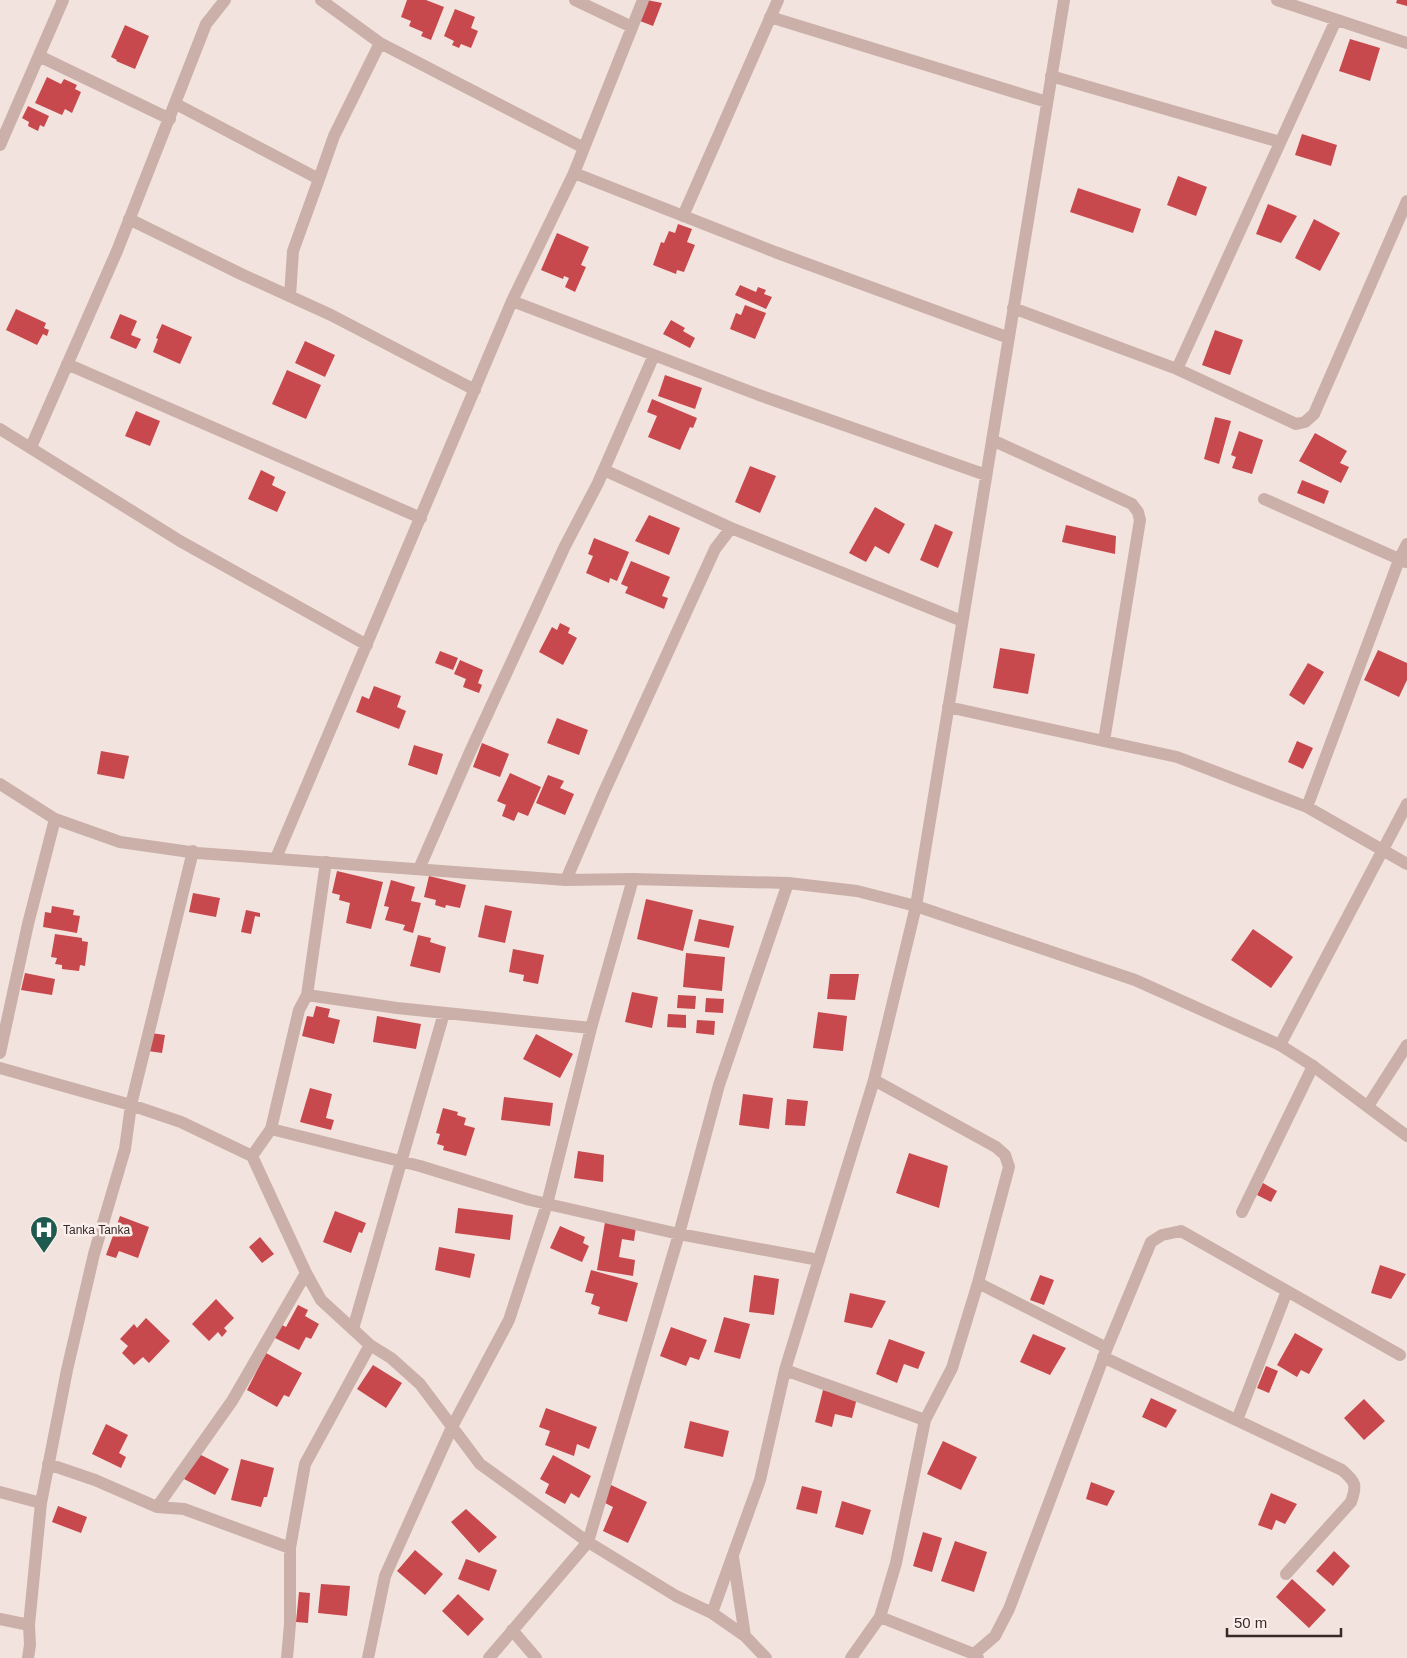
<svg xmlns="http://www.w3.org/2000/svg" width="1407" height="1658" font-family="Helvetica,sans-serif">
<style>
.building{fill:#c7484d}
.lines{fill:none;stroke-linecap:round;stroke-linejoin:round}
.minor{stroke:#cbb0aa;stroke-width:12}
.tertiary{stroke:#cbb0aa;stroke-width:12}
.labels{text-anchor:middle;stroke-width:5;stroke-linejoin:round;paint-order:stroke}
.poi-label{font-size:12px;fill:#392a29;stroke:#faefeb;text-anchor:start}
</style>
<rect width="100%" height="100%" fill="#f3e3de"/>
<path class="building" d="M407,0H426L444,7L431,40L421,36L423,32L409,26L411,21L401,17Z
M647,0L662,3L653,26L640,21Z
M1397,0H1407V6L1396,3Z
M455,9L475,17L471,28L478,31L471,48L461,44L459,48L452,45L454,41L444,36Z
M125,25L149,36L135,69L116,61L117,60L111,57Z
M1350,39L1380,48L1370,81L1339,71Z
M47,77L61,84L64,79L77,85L75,89L81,92L72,113L65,109L62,115L35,103Z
M28,106L49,116L44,127L40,125L38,131L28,126L29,122L22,118Z
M1302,134L1337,145L1331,166L1295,155Z
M1178,176L1207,187L1196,216L1167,205Z
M1078,188L1141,209L1133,233L1070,212Z
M1268,204L1297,216L1281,243L1256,234Z
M1314,219L1340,233L1320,271L1295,258Z
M678,224L692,229L687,242L695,245L684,272L677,270L676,274L653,265L661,242L664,243L669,231L675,233Z
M557,233L589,247L581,265L586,267L575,292L565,287L569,278L564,276L563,279L541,270Z
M740,285L756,292L758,287L766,290L764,294L772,297L766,309L735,295Z
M745,305L766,313L755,339L730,329L736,313L741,315Z
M16,309L46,323L44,328L49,330L47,336L43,334L37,345L6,330Z
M120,314L137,321L131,335L141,339L136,349L110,338Z
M671,320L685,328L683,331L695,338L690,348L663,334Z
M162,324L192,337L180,364L153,352L158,339L156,338Z
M1215,330L1243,340L1230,375L1202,365Z
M305,341L335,355L325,377L295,363Z
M287,370L321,385L306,419L272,404Z
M665,375L702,388L695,409L658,396Z
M652,399L697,418L693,428L690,427L680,450L648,437L657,416L647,412Z
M136,411L160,421L150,446L125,436Z
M1215,417L1231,421L1219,464L1204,459Z
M1239,431L1263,440L1252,474L1232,468L1236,457L1231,455Z
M1315,433L1347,451L1340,463L1349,467L1341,483L1299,461Z
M750,466L776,476L760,513L735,502Z
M261,470L275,477L272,485L286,492L277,512L248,499Z
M1302,480L1329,491L1324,504L1297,493Z
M875,507L905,524L889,554L875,546L866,562L849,553Z
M649,515L680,528L669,555L635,541Z
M935,524L953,532L938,568L920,560Z
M1066,525L1116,536L1115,554L1062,542Z
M594,538L629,552L617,581L610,578L609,583L586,573L593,556L588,554Z
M631,561L670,577L662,596L668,598L664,609L625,593L628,587L621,584Z
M560,623L570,628L568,633L577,638L563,665L539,652L552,627L557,630Z
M1000,648L1035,654L1028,694L993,688Z
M1378,650L1407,663V680L1399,697L1364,680Z
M440,651L458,658L453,670L435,663Z
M460,660L483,670L478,683L482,685L479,693L463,687L466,679L454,674Z
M1308,663L1324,672L1304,705L1289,695Z
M374,686L401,696L397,707L406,711L399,729L356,712L362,696L369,699Z
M557,718L588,730L579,755L547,743Z
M1297,741L1313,748L1303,769L1288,762Z
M482,743L509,754L500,777L473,767Z
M414,745L443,754L437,775L408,765Z
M101,751L129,756L124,779L97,774Z
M510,773L541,787L528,816L518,812L514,821L502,816L506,805L497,801Z
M548,775L564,781L560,788L574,794L565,815L536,803Z
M337,871L383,882L371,929L346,923L350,903L339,900L340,895L332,893Z
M429,876L466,885L460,908L446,905L445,908L435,905L436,900L424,897Z
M391,880L415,887L411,901L421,903L413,933L403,930L405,925L385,920L389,907L384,906Z
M193,893L220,898L216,917L189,912Z
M646,899L693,910L683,951L637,939Z
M485,905L512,911L505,943L478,937Z
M52,906L74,910L73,915L80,916L77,933L43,927L45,912L51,913Z
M246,910L260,913V917L255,916L251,934L241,932Z
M699,919L734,926L729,948L694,941Z
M1253,929L1293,957L1271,988L1231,960Z
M55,934L82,938V941L88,942L85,966L80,965L79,971L62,969V965L55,964L57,958L51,957Z
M418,935L431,938L430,942L446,947L440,973L410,966Z
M513,949L544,955L538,984L523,981L524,975L509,972Z
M686,953L725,957L722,991L683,987Z
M25,973L55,979L52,995L21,990Z
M830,974H859L855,1000L827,999Z
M632,992L658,997L652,1028L625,1022Z
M678,995L696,996L695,1009L677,1008Z
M706,998L724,999L723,1013L705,1012Z
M316,1006L330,1009L328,1017L340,1020L334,1044L302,1036L307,1016L313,1017Z
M818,1012L847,1016L843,1051L813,1048Z
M668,1014L686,1015V1028L667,1027Z
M377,1016L421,1024L416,1049L373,1042Z
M697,1020L715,1021L714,1035L696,1033Z
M151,1033L165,1035L162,1053L148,1051Z
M536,1034L573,1054L560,1078L523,1059Z
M310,1088L332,1094L326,1118L334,1120L331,1130L300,1122Z
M743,1094L773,1098L769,1129L739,1125Z
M504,1097L553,1103L550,1126L501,1120Z
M787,1099L808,1101L805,1126L785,1125Z
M443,1108L458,1112L457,1115L466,1118L464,1125L475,1128L466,1156L443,1150L444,1146L437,1144L440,1134L436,1133Z
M578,1151L604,1155L603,1182L574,1178Z
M909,1153L948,1166L939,1208L896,1193Z
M1263,1183L1277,1191L1271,1202L1257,1195Z
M458,1208L513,1215L510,1240L455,1233Z
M335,1211L366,1223L362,1233L359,1232L351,1253L323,1242Z
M120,1216L149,1227L138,1258L119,1251L116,1258L106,1255Z
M605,1222L636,1227L634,1241L622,1239L619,1257L635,1260L633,1276L597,1270Z
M560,1226L585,1237L583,1243L589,1246L582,1262L550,1248Z
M260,1237L274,1254L262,1263L249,1247Z
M439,1247L475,1254L470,1278L435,1270Z
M1380,1265L1406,1274L1391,1299L1371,1293Z
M591,1270L638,1283L627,1322L598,1314L600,1307L591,1304L594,1294L585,1292Z
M754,1275L779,1279L774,1315L749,1312Z
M1040,1275L1054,1280L1044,1305L1030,1300Z
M850,1293L886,1301L872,1328L844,1322Z
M216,1299L234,1318L224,1328L227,1331L222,1337L218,1332L209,1341L192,1324Z
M298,1305L308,1310L305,1316L319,1324L311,1339L306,1337L299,1350L273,1337L280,1324L286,1327Z
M724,1317L750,1324L740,1359L714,1352Z
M146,1318L170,1341L149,1363L143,1357L134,1365L122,1353L128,1346L120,1339L134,1324L137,1328Z
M671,1327L707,1340L699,1360L690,1357L686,1366L660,1356Z
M1295,1333L1323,1349L1309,1374L1301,1370L1297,1377L1277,1365Z
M1033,1334L1066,1348L1050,1375L1020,1362Z
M889,1339L925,1352L918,1369L904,1364L897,1383L876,1374Z
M266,1353L302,1373L289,1397L284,1395L277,1407L247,1390Z
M373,1365L402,1383L386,1408L357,1389Z
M1266,1366L1278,1371L1269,1393L1257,1388Z
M823,1390L857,1398L852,1418L835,1414L832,1427L815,1422Z
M1151,1398L1177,1410L1166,1428L1142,1417Z
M1364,1399L1385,1421L1364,1440L1344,1418Z
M546,1408L597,1427L589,1449L577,1444L574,1456L545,1445L550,1431L539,1427Z
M690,1421L729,1431L723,1457L684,1448Z
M106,1424L128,1435L119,1453L126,1457L121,1468L92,1454Z
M943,1441L977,1457L961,1490L927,1474Z
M197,1453L229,1469L215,1495L184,1479Z
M553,1455L591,1476L579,1498L571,1493L565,1504L545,1493L549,1484L540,1479Z
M241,1459L274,1468L267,1497H264L261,1507L231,1500Z
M1091,1482L1115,1491L1107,1506L1086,1499Z
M611,1485L647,1502L628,1543L603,1531L613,1507L603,1502Z
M802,1486L822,1491L817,1514L796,1509Z
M1271,1493L1297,1504L1285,1524L1276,1520L1272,1530L1258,1525Z
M842,1501L871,1510L863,1535L835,1527Z
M58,1506L87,1517L81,1533L52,1522Z
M466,1509L497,1537L479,1553L451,1522Z
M923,1532L942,1538L932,1572L913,1566Z
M955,1541L987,1552L974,1592L941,1581Z
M415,1550L443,1574L425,1595L397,1571Z
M1334,1551L1350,1566L1333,1586L1316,1571Z
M466,1559L497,1570L489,1591L458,1579Z
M1292,1579L1326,1610L1309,1628L1276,1597Z
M321,1584L350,1586L347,1616L318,1613Z
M299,1592L310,1593L308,1623L296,1622Z
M458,1594L484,1619L468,1636L442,1611Z"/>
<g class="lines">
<path class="minor" d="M321,0L380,43L584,148
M575,0L632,27
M1277,0L1407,43
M770,17L1047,102
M39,56L170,119
M1051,76L1280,142
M176,104L319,179
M0,145L63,0
M574,173L775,252L1009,338
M683,216L778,0
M129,219L241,274L331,315L475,390
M290,296L293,251L319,179L334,136L380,43
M512,301L759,395L986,475
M1013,308L1177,369L1296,424L1305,422L1314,414L1407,201
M67,364L421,518
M1177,369L1336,20
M0,429L180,541L367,645
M992,440L1132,504L1138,512L1140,520L1104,741
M31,447L117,251L206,24L225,0
M604,470L731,528L962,621
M1264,499L1406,562
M948,707L1177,757L1307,807L1407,864
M1307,807L1399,560L1407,544
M276,858L512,301L574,173L643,0
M419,869L470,752L565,546L598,483L654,355
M566,880L604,792L715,549L731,528
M307,995L397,1008L591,1028
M1280,1045L1407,804
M0,1053L28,924L55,819
M0,1068L131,1105L181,1122L252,1156L306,1273L321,1300L370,1345L391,1358L420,1384L480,1464L588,1542L676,1596L712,1613L745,1636L766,1658
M1368,1106L1407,1045
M271,1129L420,1166L530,1200L679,1234L819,1260
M252,1156L271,1129L299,1010L307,995L326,862
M1242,1212L1313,1066
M978,1283L1107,1348
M353,1329L444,1013
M1103,1357L1342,1470C1356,1482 1357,1485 1351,1502L1286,1574
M785,1370L925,1420
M1237,1420L1287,1291
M48,1464L95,1480L157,1507L184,1509L290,1548
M0,1492L41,1503
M157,1507L232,1401L306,1273
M733,1557L745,1636
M712,1613L760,1480L785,1370L874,1080L916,906L1064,0
M880,1617L974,1654L978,1658
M0,1619L29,1625
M512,1630L536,1658
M974,1654L995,1636L1009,1609L1107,1348L1151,1242L1162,1235L1181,1231L1400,1355
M28,1658L30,1645L29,1625L41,1503L67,1370L94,1254L125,1149L131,1105L193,851
M287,1658L290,1624V1548L305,1464L370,1345
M368,1658L385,1576L452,1427L509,1320L547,1204L591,1028L633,879
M489,1658L588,1542L679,1234L719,1085L788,883
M851,1658L880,1617L896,1563L925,1420L952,1368L978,1283L1009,1167L1005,1155L996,1147L874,1080"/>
<path class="tertiary" d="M0,784L55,819L120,842L197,853L566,880L633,879L788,883L857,891L916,906L1135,980L1280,1045L1313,1066L1407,1136"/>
</g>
<defs>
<symbol id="hospital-pin" viewBox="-11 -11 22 30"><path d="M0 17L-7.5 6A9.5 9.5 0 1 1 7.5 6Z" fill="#1e5b4e" stroke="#faefeb"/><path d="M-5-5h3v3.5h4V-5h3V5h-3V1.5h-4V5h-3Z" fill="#fff"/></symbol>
</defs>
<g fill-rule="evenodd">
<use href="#hospital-pin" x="28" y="1214" width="32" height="43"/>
</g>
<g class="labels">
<g class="poi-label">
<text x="63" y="1234">Tanka Tanka</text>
</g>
</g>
<path d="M1227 1628v8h114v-8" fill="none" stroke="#392a29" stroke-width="2.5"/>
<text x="1234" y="1628" font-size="15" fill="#392a29" stroke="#faefeb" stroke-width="4" paint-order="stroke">50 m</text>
</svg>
